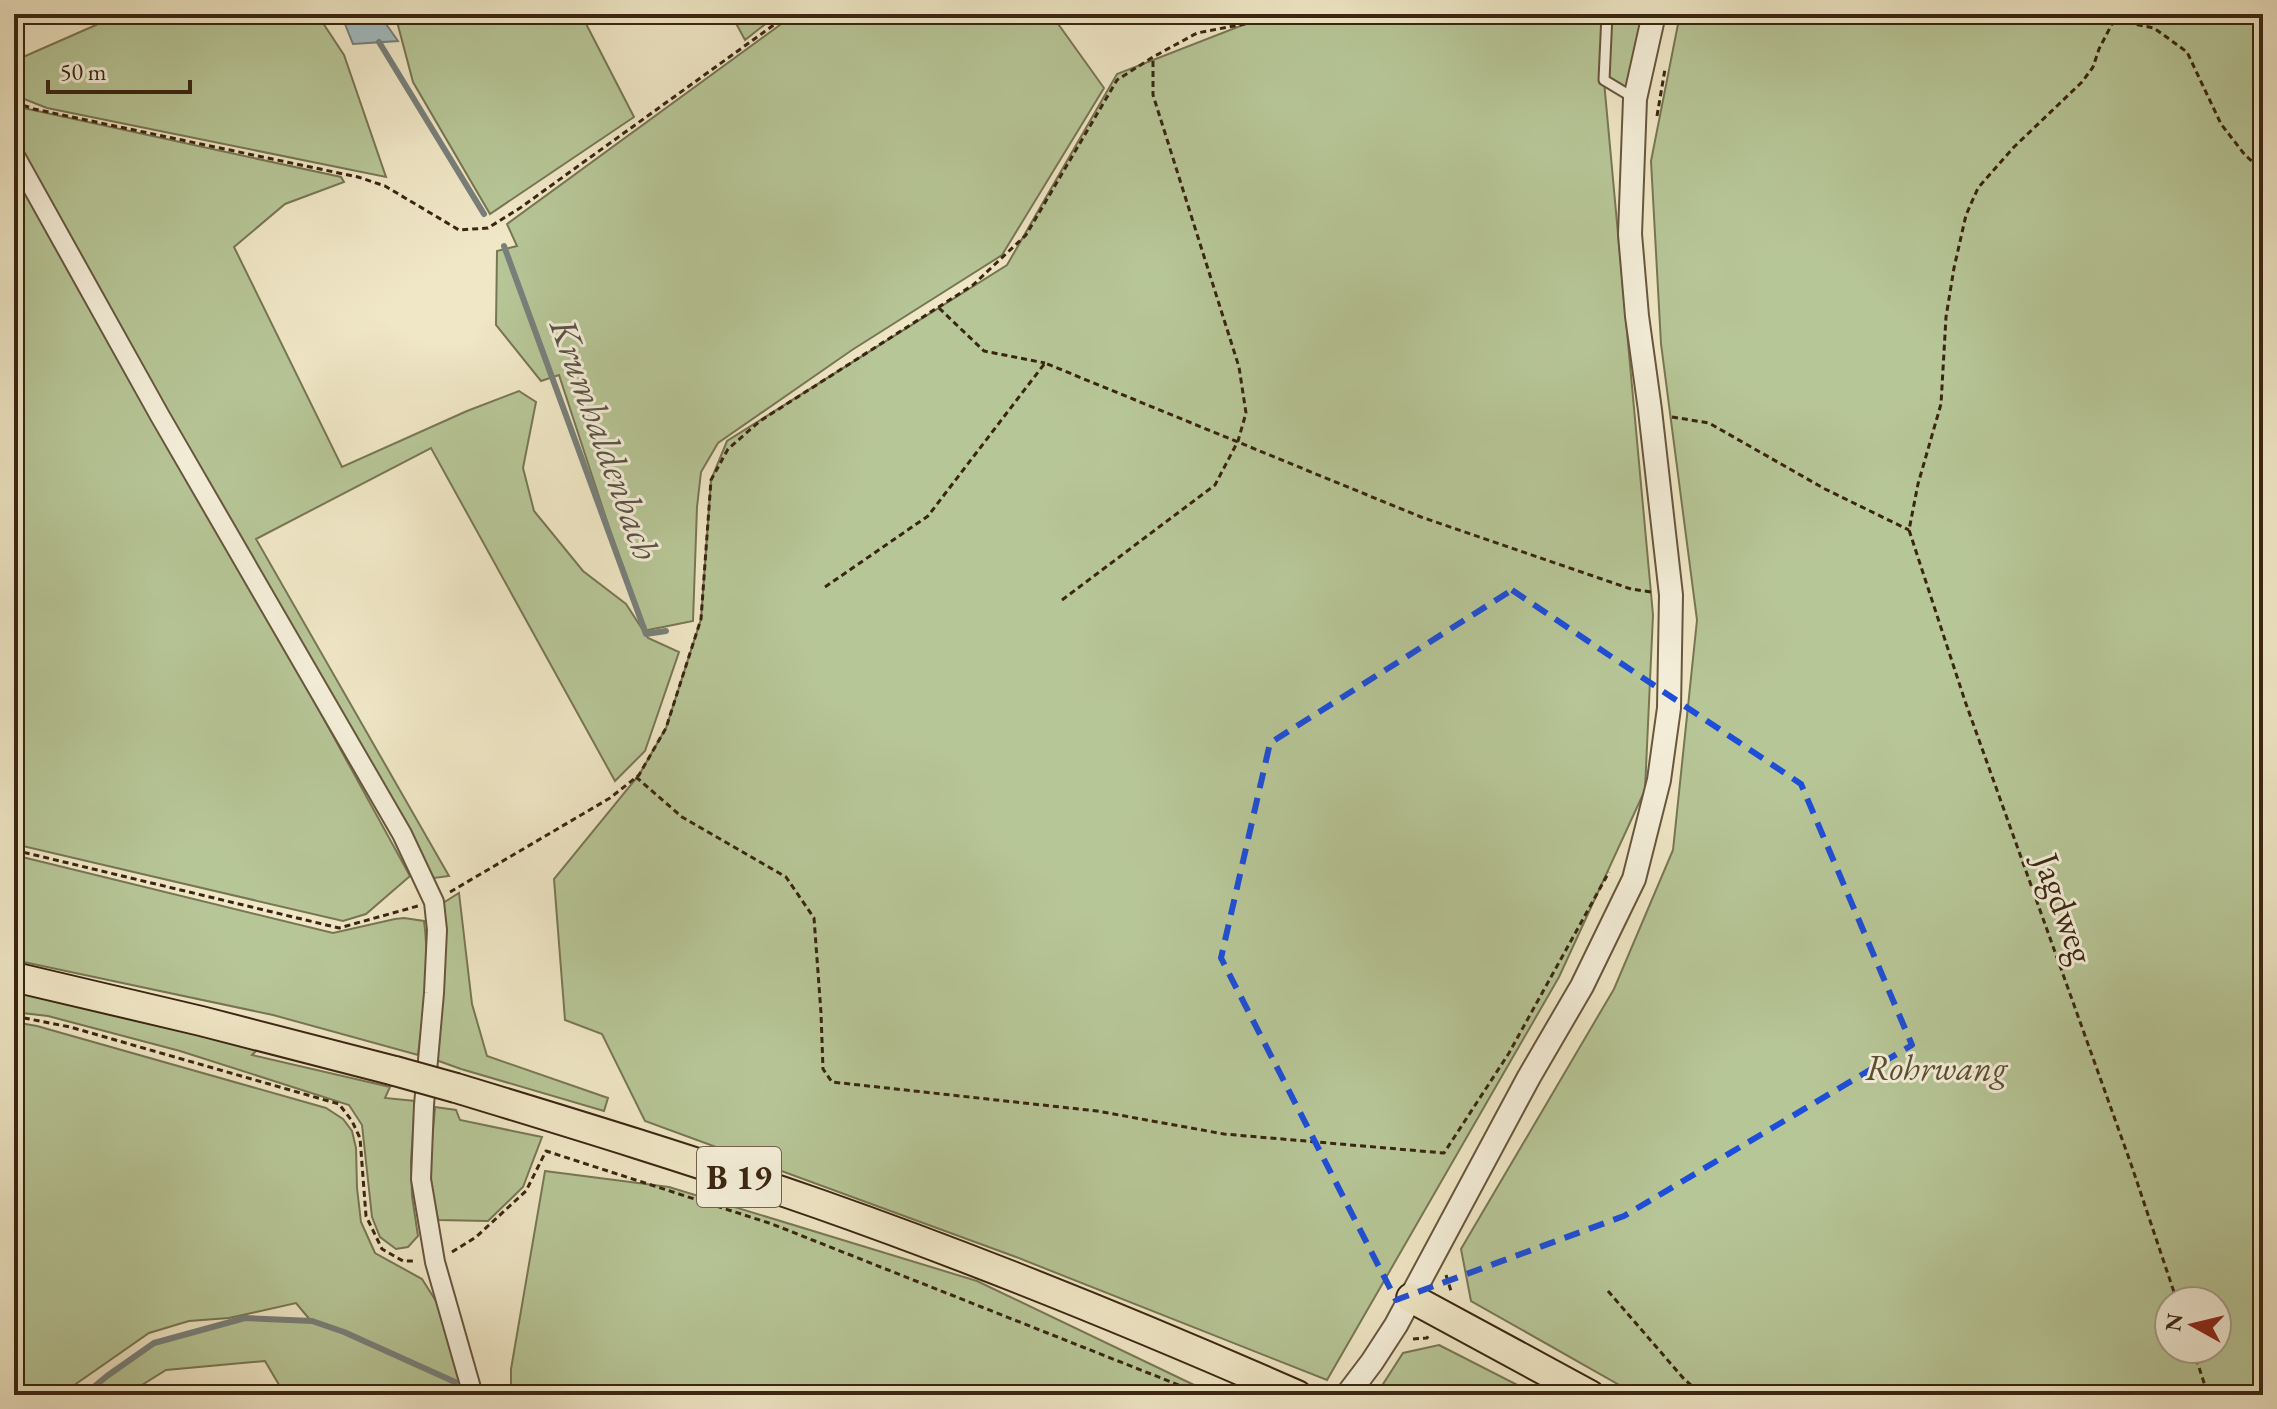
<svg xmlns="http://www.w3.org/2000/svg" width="2277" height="1409" font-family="'EB Garamond',serif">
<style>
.green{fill:#b7c697;stroke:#787654;stroke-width:2;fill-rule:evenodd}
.water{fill:#a1bcc1;stroke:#78807b;stroke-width:2}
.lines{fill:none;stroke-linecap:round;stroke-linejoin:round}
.stream{stroke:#78807b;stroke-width:6}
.service-casing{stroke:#68563e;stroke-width:13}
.minor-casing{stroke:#68563e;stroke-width:22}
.tertiary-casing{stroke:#68563e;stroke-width:26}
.primary-casing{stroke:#3a2511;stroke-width:32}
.path{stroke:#3a2511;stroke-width:3;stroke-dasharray:6 4;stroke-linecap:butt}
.service{stroke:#f5efda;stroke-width:9}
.minor{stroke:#f5efda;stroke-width:18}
.tertiary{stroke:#f5efda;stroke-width:22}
.primary{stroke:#f0e7c6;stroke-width:28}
.primary-bridge-casing{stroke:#3a2511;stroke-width:32;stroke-linecap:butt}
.primary-bridge{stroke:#f0e7c6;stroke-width:28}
.marked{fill:none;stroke:#1d4ed8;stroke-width:6;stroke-dasharray:16 10;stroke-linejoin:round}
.labels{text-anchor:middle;stroke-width:6;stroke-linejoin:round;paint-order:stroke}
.shield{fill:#f5efda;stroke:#72624d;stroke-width:2}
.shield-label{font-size:34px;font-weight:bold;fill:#3a2511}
.street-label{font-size:36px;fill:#3a2511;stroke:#f5efda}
.park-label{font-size:36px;font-style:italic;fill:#594d32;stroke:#f5efda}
.water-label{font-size:38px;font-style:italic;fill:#595246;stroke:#f5efda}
</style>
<rect width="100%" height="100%" fill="#f0e7c6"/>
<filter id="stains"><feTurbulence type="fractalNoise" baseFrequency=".0025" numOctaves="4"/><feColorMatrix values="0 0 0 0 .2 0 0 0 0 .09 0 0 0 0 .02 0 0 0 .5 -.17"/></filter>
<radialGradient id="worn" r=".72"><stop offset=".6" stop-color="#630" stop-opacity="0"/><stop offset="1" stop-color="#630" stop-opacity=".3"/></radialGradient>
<path class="green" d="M88,14H317L344,55L386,177L47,108L14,95V61L96,25Z
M395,14H581L634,117L490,214L413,82Z
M731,14H778L745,40Z
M795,14H1051L1104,88L1002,255L852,350L718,443L701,472L697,507L693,621L643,631L559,375L541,381L496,325L497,251L517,246L507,224Z
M1271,14H1648L1630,96L1604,81L1653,615L1645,790L1559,977L1327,1380L1016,1257L645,1121L602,1034L565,1020L554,879L639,775L666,728L701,619L711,480L727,441L1007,265L1117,74Z
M1680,14H2263V1395H1637L1471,1301L1461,1249L1614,989L1673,850L1697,620L1661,344L1651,161ZM2169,1301H2217V1349H2169Z
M14,106L341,177L344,182L285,204L234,247L342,467L467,411L519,391L536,402L523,468L534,511L583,571L626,604L648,638L679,652L645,751L615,781L431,448L256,539L449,876L434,878L423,866L14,139Z
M14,167L229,546L410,876L366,914L343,921L14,844Z
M14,855L333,933L395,919L404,918L424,921C430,966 424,1010 418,1055L273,1015L14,960Z
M459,893L472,1004L487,1056L608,1098L604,1111L461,1069L436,1060L444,982L443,903Z
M14,990L170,1026L257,1050L252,1055L390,1087L385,1098L415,1101L411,1161L412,1196L418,1236L408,1247L396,1249L380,1237L372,1217L362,1125L349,1105L180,1051L48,1016L14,1012Z
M14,1022L37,1026L326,1108L343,1119L352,1131L356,1148L357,1188L361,1222L375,1253L422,1279L441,1309L465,1395H285L265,1361L166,1370L126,1395H84L107,1376L154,1343L245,1318L311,1321L296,1303L229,1318L189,1321L149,1333L60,1395H14Z
M435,1107L456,1110L460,1120L542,1137L523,1187L488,1221L438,1220L429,1175Z
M545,1171L669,1187L977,1281L1215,1395H506L511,1392V1369Z
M1439,1345L1537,1395H1376L1403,1353Z"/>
<path class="water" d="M341,14H379L398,41L353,44Z"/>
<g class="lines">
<path class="stream" d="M379,42L484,214
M504,246L646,634L666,631
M84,1395L107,1376L154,1343L245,1318L312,1321L344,1332L455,1382"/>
<defs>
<path id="service" d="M1607,14L1604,80L1634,98"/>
<path id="minor" d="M14,154L160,416L402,834L434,902L437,930L434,993L424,1105L421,1179L435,1262L473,1395"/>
<path id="tertiary" d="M1347,1395L1372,1362L1396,1325L1529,1077L1582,986L1634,879L1659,780L1669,708L1671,595L1650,410L1637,316L1630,234L1635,99L1654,14"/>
<path id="primary" d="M14,977L201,1021L395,1071
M456,1088C578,1125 699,1162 819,1204C981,1261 1140,1326 1297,1395
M1411,1298L1590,1395"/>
</defs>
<use href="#service" class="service-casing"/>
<use href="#minor" class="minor-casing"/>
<use href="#tertiary" class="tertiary-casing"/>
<use href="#primary" class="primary-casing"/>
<path class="path" d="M2039,14L2062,23L2114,20L2154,28L2187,52L2221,124L2245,155L2263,171
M2114,20L2099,49L2093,67L2082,82L2014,147L1978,188L1966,215L1954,268L1946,317L1941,404L1918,484L1909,530L1965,701L2131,1164L2177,1301
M14,102L34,109L358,177L385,186L459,230L488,228L520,208L789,14
M1657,116L1665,69
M939,308L984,351L1045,363
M1672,417L1709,423L1825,489L1909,530
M825,587L928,516L1045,363L1421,517L1631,589L1651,592
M1062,600L1215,485L1238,441L1246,413L1239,367L1153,95V57
M636,777L682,817L786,877L814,918L821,1013L823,1069L832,1082L1097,1111L1224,1134L1444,1153L1509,1053L1609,872
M14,850L339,928L418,906
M450,892L610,798L639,775L666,728L701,619L711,480L728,449L760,421L973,285L1026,235L1117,80L1153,57L1197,33L1297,14
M14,1016L70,1027L339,1104L352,1121L360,1138L366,1216L382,1249L403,1261H416
M452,1252L476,1237L526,1191L546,1151L772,1224L1204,1395
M1446,1275L1451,1291
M1608,1291L1684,1379L1702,1395
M1413,1339L1427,1338L1430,1333
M2193,1349L2208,1395"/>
<use href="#service" class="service"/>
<use href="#minor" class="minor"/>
<use href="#tertiary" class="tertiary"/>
<use href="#primary" class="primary"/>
<defs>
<path id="primary-bridge" d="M395,1071L456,1088"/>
</defs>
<use href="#primary-bridge" class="primary-bridge-casing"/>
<use href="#primary-bridge" class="primary-bridge"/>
</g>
<path class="marked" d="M1512,590L1801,784L1912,1045L1624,1216L1396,1300L1221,958L1270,743Z"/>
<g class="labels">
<rect class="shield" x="697" y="1147" width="84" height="60" rx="6"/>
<g class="shield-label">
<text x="739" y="1189">B 19</text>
</g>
<g class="street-label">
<text transform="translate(2065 908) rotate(70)" y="13">Jagdweg</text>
</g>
<g class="park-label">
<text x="1936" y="1080">Rohrwang</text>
</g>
<g class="water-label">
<text transform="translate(605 439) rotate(70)" y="13">Krumhaldenbach</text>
</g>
</g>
<rect width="2277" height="1409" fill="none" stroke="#f0e7c6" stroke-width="48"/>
<rect x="16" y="16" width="2245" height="1377" fill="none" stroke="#3a2511" stroke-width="4"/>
<rect x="24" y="24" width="2229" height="1361" fill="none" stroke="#3a2511" stroke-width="2"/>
<g transform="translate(2193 1325) rotate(278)"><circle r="38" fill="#f5efda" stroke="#aa9e8a" stroke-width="2"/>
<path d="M0-6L14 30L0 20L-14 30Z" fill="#8f2418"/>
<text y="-12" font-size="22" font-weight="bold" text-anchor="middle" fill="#3a2511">N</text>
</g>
<path d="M48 80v12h142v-12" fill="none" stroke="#3a2511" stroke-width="4"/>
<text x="60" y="80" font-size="24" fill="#3a2511" stroke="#f5efda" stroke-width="6" paint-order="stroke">50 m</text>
<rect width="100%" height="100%" filter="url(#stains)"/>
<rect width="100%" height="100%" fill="url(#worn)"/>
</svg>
